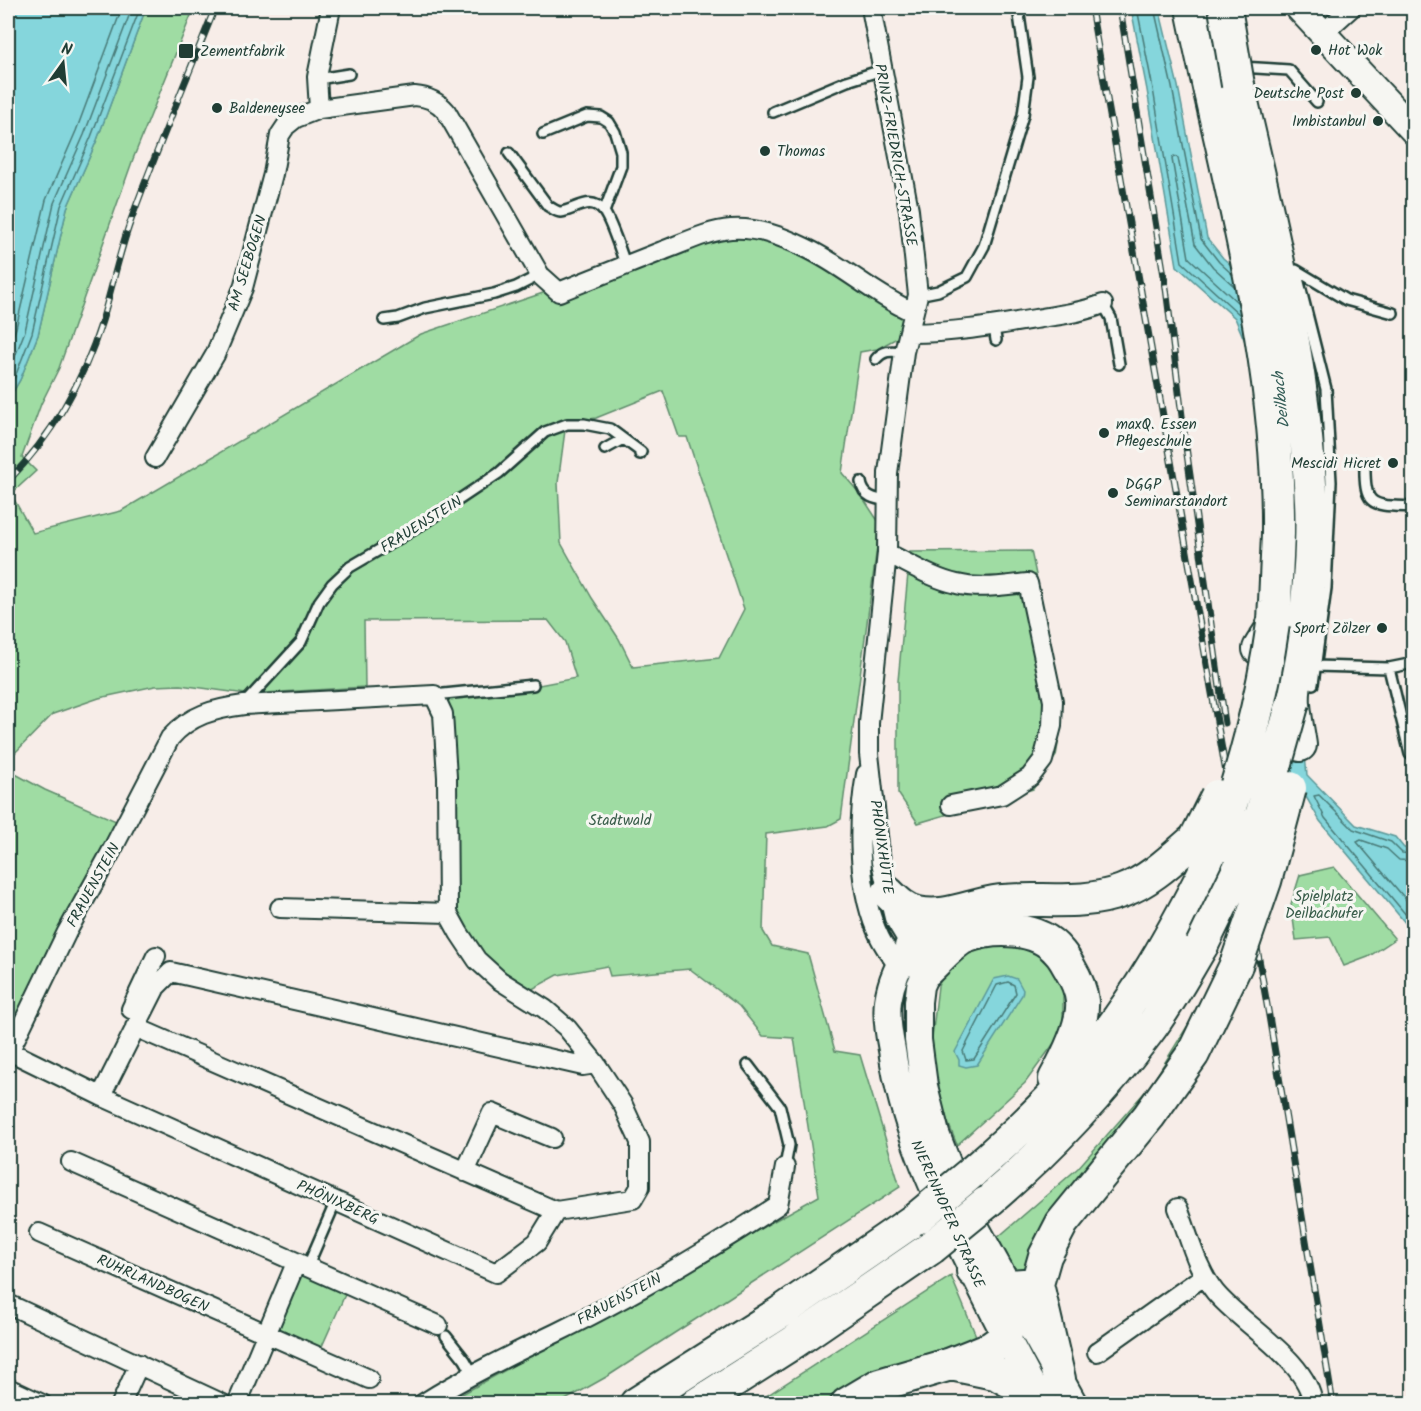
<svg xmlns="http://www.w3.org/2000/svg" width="1421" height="1411" font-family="Kalam,sans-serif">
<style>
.green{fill:#9fdca3;stroke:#5f8c6c;stroke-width:1.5;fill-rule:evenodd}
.water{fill:#85d6dc;stroke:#5c9999;stroke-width:1.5}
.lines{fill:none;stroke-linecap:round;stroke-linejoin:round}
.shore{stroke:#487a77;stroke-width:1.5}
.lane-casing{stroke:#1f3d34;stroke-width:14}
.street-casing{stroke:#1f3d34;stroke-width:22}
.secondary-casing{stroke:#1f3d34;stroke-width:30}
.highway-casing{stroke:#1f3d34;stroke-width:36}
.lane{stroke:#f6f6f2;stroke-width:9}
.street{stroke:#f6f6f2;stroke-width:18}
.secondary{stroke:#f6f6f2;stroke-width:26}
.highway{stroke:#f6f6f2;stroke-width:32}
.rail-casing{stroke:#1f3d34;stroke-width:7}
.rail{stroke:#f6f6f2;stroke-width:4.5;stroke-dasharray:14;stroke-linecap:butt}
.highway-bridge-casing{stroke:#1f3d34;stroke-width:36;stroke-linecap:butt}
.highway-bridge{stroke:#f6f6f2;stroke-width:32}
.poi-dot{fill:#1f3d34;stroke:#f6f6f2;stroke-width:2}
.labels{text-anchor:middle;stroke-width:6;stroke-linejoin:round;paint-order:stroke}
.poi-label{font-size:15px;fill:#1f3d34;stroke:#f6f6f2;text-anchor:start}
.street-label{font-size:15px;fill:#1f3d34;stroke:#f6f6f2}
.park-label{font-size:15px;fill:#395d4a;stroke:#f6f6f2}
.water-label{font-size:16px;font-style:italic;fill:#335c56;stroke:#f6f6f2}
</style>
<rect width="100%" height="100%" fill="#f7ede8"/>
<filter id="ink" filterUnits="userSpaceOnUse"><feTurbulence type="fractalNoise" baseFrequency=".0167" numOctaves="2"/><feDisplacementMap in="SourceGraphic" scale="12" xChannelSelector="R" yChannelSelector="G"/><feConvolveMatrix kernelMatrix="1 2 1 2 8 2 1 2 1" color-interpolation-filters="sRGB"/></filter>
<g filter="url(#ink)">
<path class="green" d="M146,8H194L133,159L59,368L41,404L22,457L36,471L11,494L33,533L121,511L421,334L570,284L701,233L757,232L911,313L908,332L877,349L860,352L842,473L861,495L880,524L841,819L828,826L766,834L763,931L772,946L808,954L835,1051L860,1055L900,1187L608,1376L560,1403H446L819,1196L794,1038L763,1036L739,1006L690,969L610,976L607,966L558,975L525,993L500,978L451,910L437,696L539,685L576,678L565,642L548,620L364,621L365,687L246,694L180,685L155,686L99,698L53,714L8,760V400L20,380L38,335L67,208L97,140ZM663,391L679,437H687L744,609L719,658L633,667L619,639L592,598L561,543L558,483L566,423L596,418Z
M1031,551L1062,698V721L1056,756L1033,789L918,823L898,793V681L910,552Z
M8,770L45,790L123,824L18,1031L8,1026Z
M1334,867L1395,939L1368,957L1344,966L1330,937L1296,940L1291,904L1300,875Z
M986,943L1026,944L1063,980V1031L1025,1083L957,1145L940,1102L931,1048L938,986L954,955Z
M1225,965L1219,989L1030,1266L1018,1275L1010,1268L996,1239L1078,1168L1151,1085Z
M299,1266L348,1288L319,1353L269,1331Z
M951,1276L979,1343L851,1386L822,1403L754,1404Z"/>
<path class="water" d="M8,8H146L97,140L67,208L38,335L20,380L8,400Z
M1131,8H1159L1178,86L1207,238L1223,258L1268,298L1283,361L1300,531L1293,641L1307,775L1356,825L1395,837L1404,848H1413V922L1407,925L1320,821L1275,743L1278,647L1251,356L1235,318L1177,266L1147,90Z
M1008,976L1017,979L1023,990L1022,995L977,1065L966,1067L959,1065V1060L955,1052L994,979Z"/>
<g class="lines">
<path class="shore" d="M1137,8L1153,89L1182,262L1240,315
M1154,8L1172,87L1201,239L1219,262L1232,274
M1234,286L1213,267L1195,244L1178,158L1174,156L1172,159L1189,258L1237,302
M8,350L16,328L46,200L76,131L122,8
M8,374L25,331L54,203L84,135L132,8
M8,389L15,377L32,333L61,206L91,137L140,8
M1414,854L1402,853L1391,842L1353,829L1319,795L1314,796L1325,818L1407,916L1414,917
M1414,861L1399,860L1387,849L1361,840L1357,842L1414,909
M1008,982L1014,985L1016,993L974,1059L966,1060L963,1051L997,985Z"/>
<defs>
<path id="lane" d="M1241,67L1289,70L1317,102
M317,77L324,78L349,74
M773,112L847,81L882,70
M543,134L587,116L601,117L609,122L615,132L621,152V166L604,212
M509,153L548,206C552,208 556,212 561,212C576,210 591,194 604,212C611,221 621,253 626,266
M1296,270L1326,389L1331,482L1326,588L1313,684
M1296,270L1346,300L1393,313
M918,295L938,291L967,277L984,246L1023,115L1028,77L1018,8
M1103,304L1111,318L1119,364
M384,320L398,318L425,308L494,294L516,287L540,275
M994,326L996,340
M876,359C884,349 892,351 904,352
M605,449L623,439
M1365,463C1364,509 1372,505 1414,507
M861,482C863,497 875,499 888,501
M1315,666L1389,668L1414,663
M1389,668L1410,754
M434,695L533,685
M245,703L301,642L319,602L332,584L350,567L415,529L499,473L545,432L567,424H584L610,429L641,452L640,454
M748,1065L780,1107L789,1145L785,1167
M307,1268L336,1201
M446,1336L465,1360L473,1374"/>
<path id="street" d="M871,8L909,210L918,295L904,352L888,473L887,553L869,723V754L881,862L888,893L894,918L915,953
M1322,34L1351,8
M319,109L317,77L331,8
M910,333C952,333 993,326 1035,319C1058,315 1081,313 1103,304
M155,458L215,355L243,288L273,174L280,135L286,126L296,118L319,109L415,96C428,97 437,101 446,111L540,275L559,292C593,278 627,265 662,251C684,243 707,231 731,229C758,227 783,237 806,248C844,266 874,295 913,312
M887,553C910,564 933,579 957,584C980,590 1006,585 1028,583L1053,701L1052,726L1043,760L1030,777L1002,795L951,805
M866,774C857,824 857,892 880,938C885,948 892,957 898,966L907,967
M280,908L448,913
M131,1009L156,956
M135,1027L556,1211
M8,1054L67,932L111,852L170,738C190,715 214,709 244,705L434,695L443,714L447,777L448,913L459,933L477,960L499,980L545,1009L567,1028L596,1064L623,1105L640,1142V1187L633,1199L556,1211L537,1242L496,1273L101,1096L9,1051
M101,1096L156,987L171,972L583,1066L596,1064
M71,1162L438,1325
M465,1172L492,1113L552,1138
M1178,1208C1189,1236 1196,1268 1215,1292C1242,1325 1308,1360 1313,1404
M39,1233L369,1379
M8,1304L223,1404
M1097,1352L1204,1276
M8,1388L42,1404
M121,1404L139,1364
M237,1404L296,1263
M422,1404C465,1377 510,1355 556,1333C632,1296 706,1252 778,1205L785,1167"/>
<path id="secondary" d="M1299,8L1414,131
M911,947C899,963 891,980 888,1001C886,1016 889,1035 892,1050C902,1123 933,1190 965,1255C989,1304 1014,1353 1040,1400
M927,970L920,986L918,1002V1040L924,1086L936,1134L964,1206L1074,1404"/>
<path id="highway" d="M1192,8C1227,182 1280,355 1278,534C1277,557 1276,580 1275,602C1274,609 1275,618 1273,625C1270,633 1263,641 1259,649
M1238,85C1270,222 1304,359 1311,501C1313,544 1309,589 1304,632C1301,654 1292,682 1294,704C1295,718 1298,731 1300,745
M888,893C897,902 905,910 918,913C944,919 969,906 994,902C1035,896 1080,907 1122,891C1150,881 1173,858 1196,838
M911,947L924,931L953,912
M927,970C937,961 953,942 965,937C994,926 1038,926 1059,952C1063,956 1066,962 1069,967C1075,977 1081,990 1082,1001C1084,1025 1066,1059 1055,1079
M971,1173C1007,1142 1041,1110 1073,1075C1134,1008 1177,927 1217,847
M986,1203C1045,1153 1099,1096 1146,1034C1167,1007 1184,975 1202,945
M973,1271L1009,1286L1037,1284
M951,1364L991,1348L1005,1338L1015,1296
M1059,1379L1037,1284L1045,1256L1062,1223L1149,1116L1193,1054L1236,965
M636,1404L781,1312L917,1218
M697,1404L794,1342L931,1248
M847,1404L879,1385L951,1364L995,1373L1039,1397"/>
</defs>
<use href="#lane" class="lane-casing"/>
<use href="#street" class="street-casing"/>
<use href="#secondary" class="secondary-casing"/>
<use href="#highway" class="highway-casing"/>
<use href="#lane" class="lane"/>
<use href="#street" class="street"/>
<use href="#secondary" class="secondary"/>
<use href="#highway" class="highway"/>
<defs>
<path id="rail" d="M1091,8L1269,1016L1333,1404
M1120,8L1166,288L1185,440L1225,723
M8,481C52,436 83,382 102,321C112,288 119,253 131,220C157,149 187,78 215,8"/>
</defs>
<use href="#rail" class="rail-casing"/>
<use href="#rail" class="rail"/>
<defs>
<path id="highway-bridge" d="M1225,8L1238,85
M1196,838L1217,796
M1217,847C1242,773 1262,702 1273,624
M1202,945L1238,871L1262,813L1293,702
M1236,965L1265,881L1290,788
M917,1218L971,1173
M931,1248L986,1203"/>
</defs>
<use href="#highway-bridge" class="highway-bridge-casing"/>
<use href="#highway-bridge" class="highway-bridge"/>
</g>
</g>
<g class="poi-dot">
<circle cx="1316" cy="50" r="6"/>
<rect x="178" y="43" width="16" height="16" rx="3"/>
<circle cx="1356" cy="93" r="6"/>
<circle cx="217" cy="108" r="6"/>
<circle cx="1378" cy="121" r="6"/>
<circle cx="765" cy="151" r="6"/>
<circle cx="1104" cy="433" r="6"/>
<circle cx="1393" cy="463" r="6"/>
<circle cx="1113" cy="493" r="6"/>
<circle cx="1382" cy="628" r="6"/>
</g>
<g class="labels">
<g class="poi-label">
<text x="1328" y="55">Hot Wok</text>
<text x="200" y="56">Zementfabrik</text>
<text x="1344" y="98" text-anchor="end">Deutsche Post</text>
<text x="229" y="113">Baldeneysee</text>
<text x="1366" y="126" text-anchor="end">Imbistanbul</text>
<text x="777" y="156">Thomas</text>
<text x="1116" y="429">maxQ. Essen<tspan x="1116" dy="17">Pflegeschule</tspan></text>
<text x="1381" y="468" text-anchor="end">Mescidi Hicret</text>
<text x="1125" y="489">DGGP<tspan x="1125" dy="17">Seminarstandort</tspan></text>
<text x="1370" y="633" text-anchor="end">Sport Zölzer</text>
</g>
<g class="street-label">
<text transform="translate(896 155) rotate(80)" y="5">PRINZ-FRIEDRICH-STRASSE</text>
<text transform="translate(247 263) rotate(-73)" y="5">AM SEEBOGEN</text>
<text transform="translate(421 524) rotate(-32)" y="5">FRAUENSTEIN</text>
<text transform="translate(882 847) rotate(82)" y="5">PHÖNIXHÜTTE</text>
<text transform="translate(93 885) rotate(-61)" y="5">FRAUENSTEIN</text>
<text transform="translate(338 1202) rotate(24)" y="5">PHÖNIXBERG</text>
<text transform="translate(948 1214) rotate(66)" y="5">NIERENHOFER STRASSE</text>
<text transform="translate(153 1283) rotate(24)" y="5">RUHRLANDBOGEN</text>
<text transform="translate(619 1299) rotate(-28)" y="5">FRAUENSTEIN</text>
</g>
<g class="park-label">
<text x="620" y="825">Stadtwald</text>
<text x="1324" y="901">Spielplatz<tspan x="1324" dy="17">Deilbachufer</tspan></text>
</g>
<g class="water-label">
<text transform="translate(1280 400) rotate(-96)" y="6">Deilbach</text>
</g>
</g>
<rect width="1421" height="1411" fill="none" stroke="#f6f6f2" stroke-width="30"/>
<rect x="15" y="15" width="1391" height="1381" fill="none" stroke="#1f3d34" stroke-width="2" filter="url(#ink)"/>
<g transform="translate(63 63) rotate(15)" stroke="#f6f6f2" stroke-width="4.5" paint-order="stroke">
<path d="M0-4.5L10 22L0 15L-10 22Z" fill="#1f3d34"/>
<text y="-9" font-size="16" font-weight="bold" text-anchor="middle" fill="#1f3d34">N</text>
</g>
</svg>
